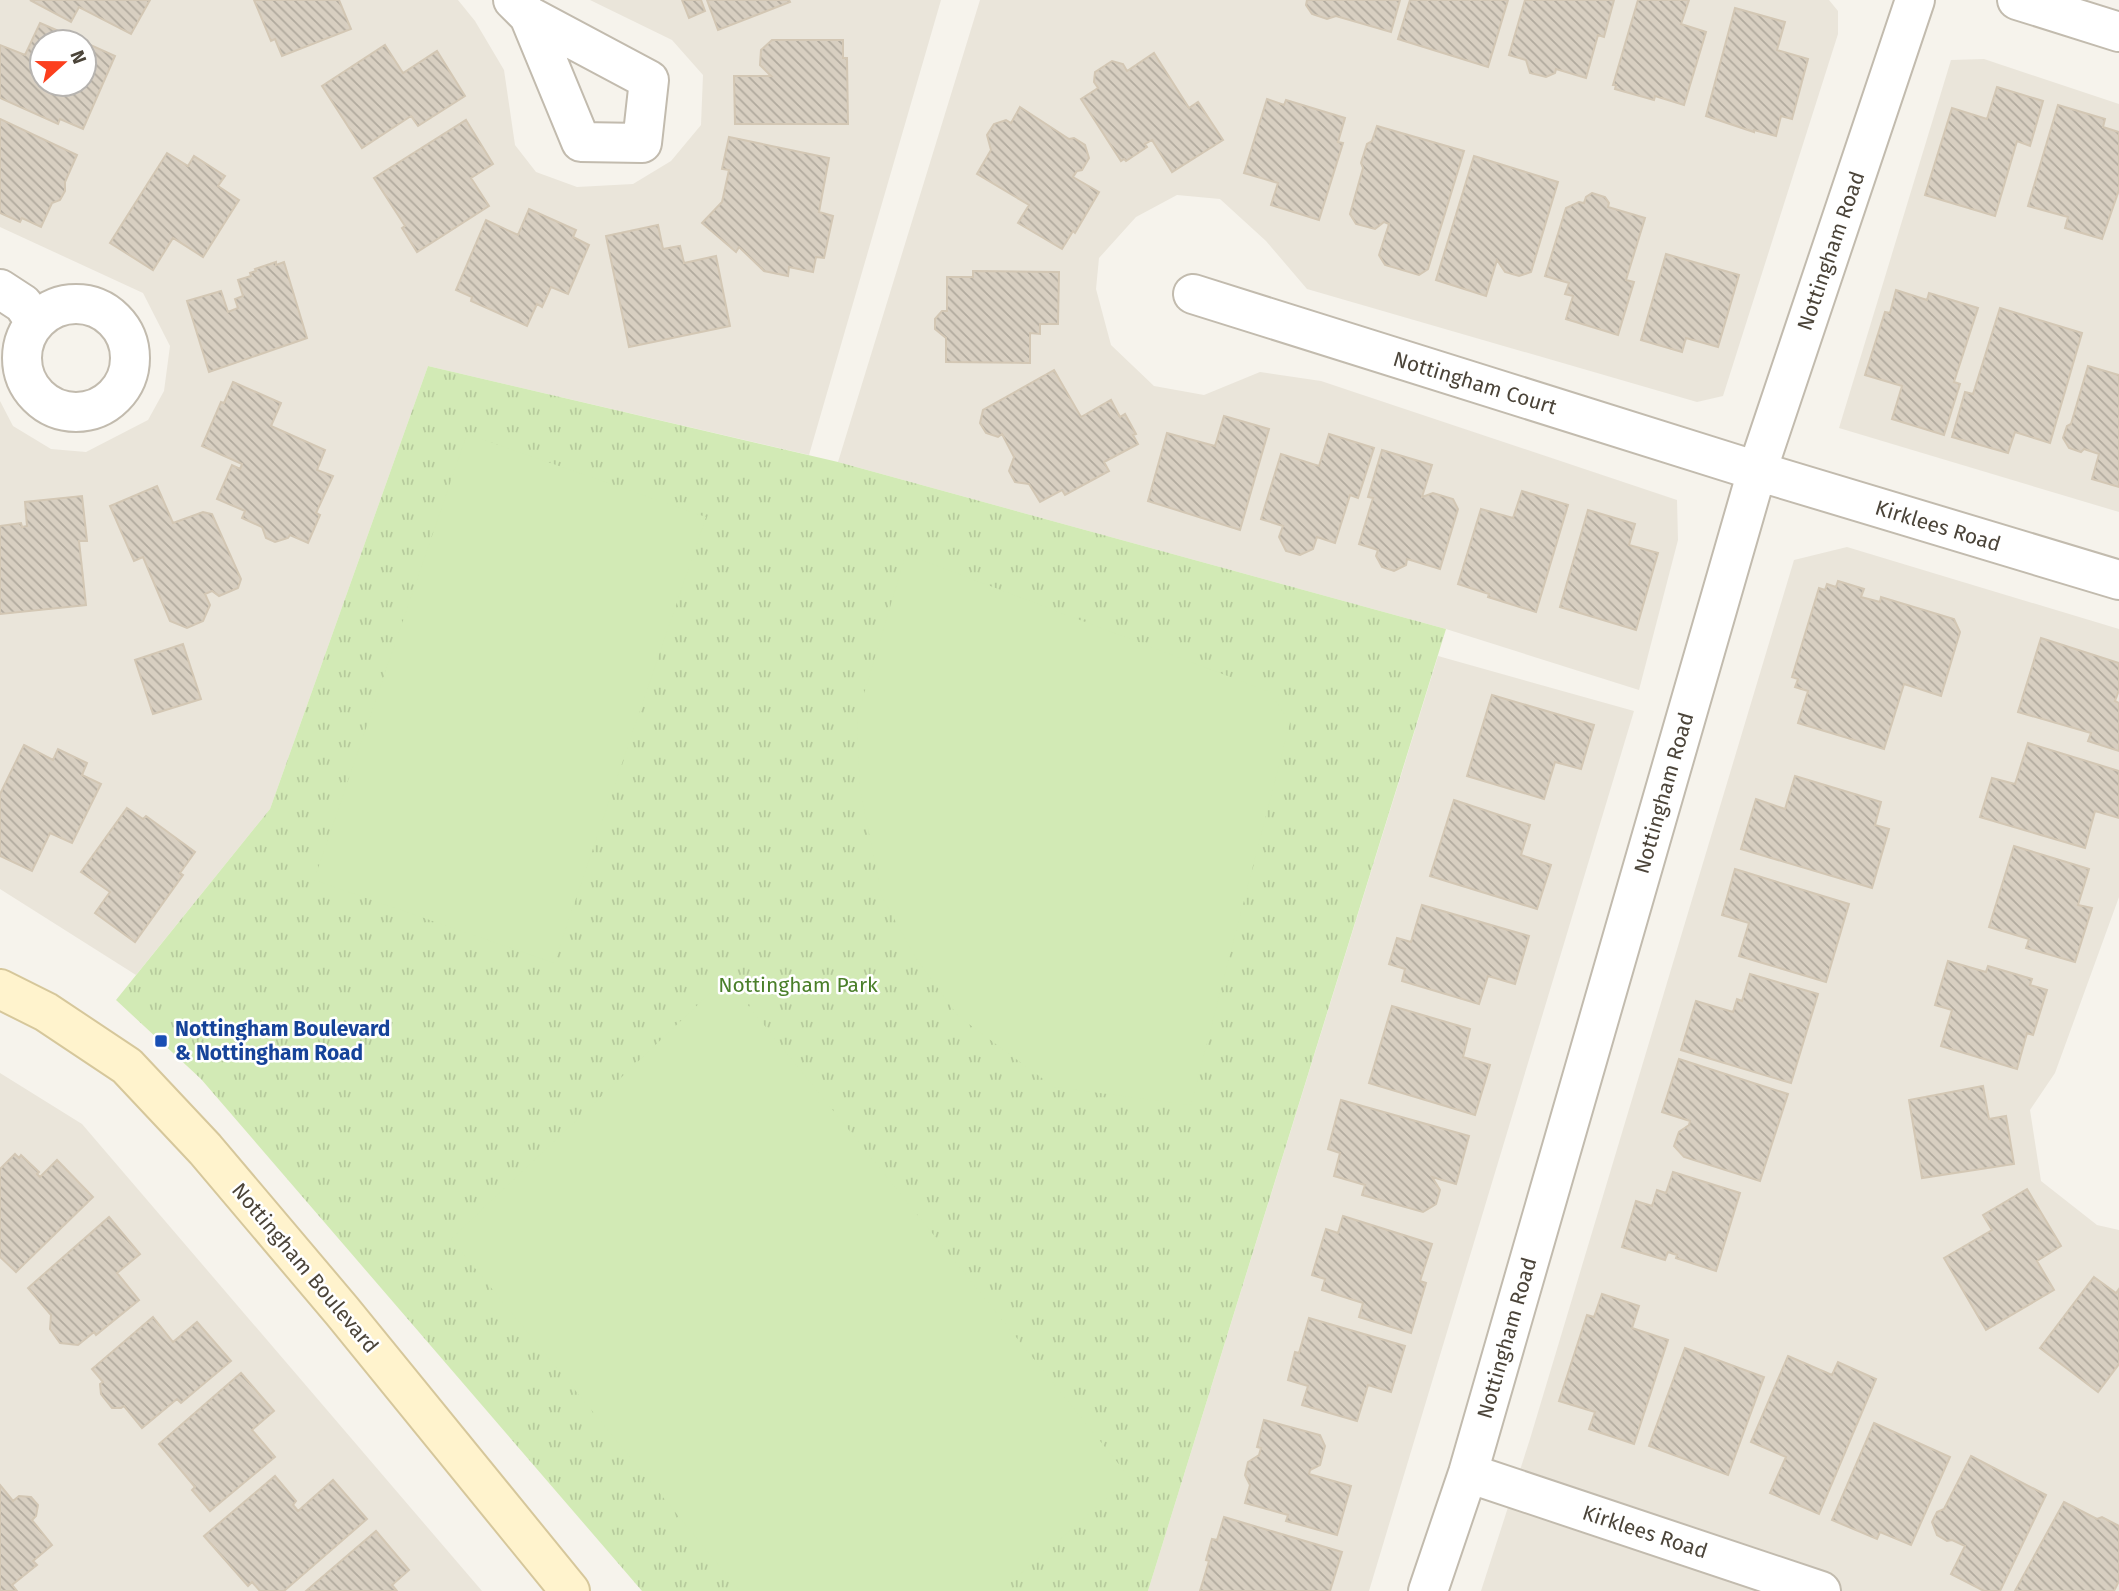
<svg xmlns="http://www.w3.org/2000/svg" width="2119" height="1591" font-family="'Fira Sans',sans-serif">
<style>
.residential{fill:#eae5da;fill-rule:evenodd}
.grass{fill:url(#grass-tufts)}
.pitch{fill:#d2eab5}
.building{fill:url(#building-back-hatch);stroke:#d3c7b4;stroke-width:2}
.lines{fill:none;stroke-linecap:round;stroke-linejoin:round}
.street-casing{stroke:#c2bbae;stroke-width:42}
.secondary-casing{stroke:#d6c79b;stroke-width:42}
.street{stroke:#fff;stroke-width:38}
.secondary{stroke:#fff3cd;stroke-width:38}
.transit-dot{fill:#1a4fb4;stroke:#fff;stroke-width:2.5}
.labels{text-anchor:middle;stroke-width:5;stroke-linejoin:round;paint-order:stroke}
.street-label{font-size:21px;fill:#4b4439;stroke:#fff}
.park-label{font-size:21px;fill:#4a7f2a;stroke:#fff}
.transit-label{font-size:21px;font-weight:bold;fill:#164399;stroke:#fff;text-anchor:start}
</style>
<defs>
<pattern id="grass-tufts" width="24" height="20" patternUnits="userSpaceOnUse" patternTransform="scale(1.75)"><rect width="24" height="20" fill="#d2eab5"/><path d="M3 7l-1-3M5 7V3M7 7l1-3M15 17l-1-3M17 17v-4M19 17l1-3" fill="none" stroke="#b6ca9c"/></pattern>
<pattern id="building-back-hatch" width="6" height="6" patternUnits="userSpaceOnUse" patternTransform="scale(1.75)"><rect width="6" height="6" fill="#d8cfc1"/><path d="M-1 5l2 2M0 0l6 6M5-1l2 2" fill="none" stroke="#b1aa9e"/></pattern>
</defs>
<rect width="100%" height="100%" fill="#f6f3ec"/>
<path class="residential" d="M0,0H458L475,21L504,70L515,145L536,172L577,187L633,184L671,161L701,125L703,75L672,40L590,0H941L809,455L428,366L270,809L136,975L0,889V401L13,426L51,449L86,452L148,420L164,391L170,346L143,293L0,227ZM42,42H84V84H42Z
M980,0H1829L1838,11V34L1723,396L1697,402L1307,289L1266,241L1220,199L1177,195L1136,217L1099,258L1096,289L1111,345L1154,386L1204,395L1260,372L1321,381L1677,500L1678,540L1639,690L1446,629L838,462Z
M1984,59L2119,104V512L1839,428L1951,60Z
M1847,547L2119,629V897L2055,1073L2030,1110L2041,1181L2097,1225L2119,1230V1591H1481L1530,1439L1794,560Z
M1438,656L1634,711L1369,1591H1148Z
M0,1073L82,1124L482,1591H0Z"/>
<path class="grass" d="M428,366L838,462L1446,629L1148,1591H642L201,1079L116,1000L270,809Z"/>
<path class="pitch" d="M467,434L706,517L554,963L314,880Z
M906,554L1270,692L1290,723L1191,1105L1054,1087L958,1016L916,958L882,897L860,789L857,717Z
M726,978L1130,1478L1001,1591H740L451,1239Z"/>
<path class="building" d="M30,0H150L131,34L79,7L71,22Z
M254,0H339L351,29L282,56L275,39L271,41Z
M682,0H701L705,11L689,18Z
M707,0H789L790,2L718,30Z
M1307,0H1400L1391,32L1336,16L1327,19L1312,14L1306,5Z
M1410,0H1508L1488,67L1398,39Z
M1525,0H1614L1604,37L1598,35L1586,78L1556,69L1555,73L1546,77L1530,73L1526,60L1509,55Z
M1638,0H1689L1681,24L1706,32L1684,105L1655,96L1654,100L1615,89L1616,85H1613Z
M1735,8L1785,22L1777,50L1808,59L1792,119L1781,116L1776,136L1754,130V132L1706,116Z
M40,23L84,42H42V84H84V42L115,56L83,129L60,119L58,124L0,98V45L25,55Z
M772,40H843V58H847L848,124H735L734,76H771L760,65L761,50Z
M385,45L403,73L437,51L465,96L418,126L411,116L362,148L322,86Z
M1154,53L1189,108L1198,102L1223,140L1172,172L1152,140L1145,144L1147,147L1126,161L1124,159L1121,161L1081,99L1098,88L1094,82L1095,72L1112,61L1123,64L1127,71Z
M1997,87L2043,101L2030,146L2017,141L1995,216L1925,195L1952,108L1987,119Z
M1267,99L1284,105L1286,100L1345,118L1338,142L1343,143L1319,220L1271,205L1278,183L1244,173Z
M2058,105L2105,119L2103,127L2119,132V190L2102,239L2065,228L2068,217L2028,206Z
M1020,107L1069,139L1074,138L1085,145L1089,158L1082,170L1077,171L1073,177L1099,192L1075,233L1073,231L1062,249L1018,223L1029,205L977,174L991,150L987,135L994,124L1006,120L1011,123Z
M0,119L77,155L65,182V191L60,200L52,203L41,227L22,218L20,222L0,213Z
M466,120L493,164L471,178L489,206L417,252L402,228L405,226L374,178Z
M1377,126L1464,151L1428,269L1419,275L1385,265L1379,255L1389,224L1384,222L1375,229L1356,224L1350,214L1363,168L1361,163L1367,144L1372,141Z
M729,137L829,158L819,212L833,216L824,258L816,257L813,272L789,267L788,276L764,271L739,247L736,252L702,223L722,202L729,170L722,169Z
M167,153L188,166L194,156L225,176L218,186L239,200L203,257L173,238L153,270L110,243Z
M1474,156L1558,182L1531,272L1519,276L1505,272L1497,260L1486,296L1436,280Z
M1592,193L1605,197L1609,203L1608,207L1645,218L1626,280L1634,282L1618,335L1566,319L1573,296L1565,294L1569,283L1545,276L1566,208L1579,202L1584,203L1586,197Z
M529,209L576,230L573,237L589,245L568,294L551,287L542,307L537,304L527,326L471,301L472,297L456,290L486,220L518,235Z
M658,225L663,249L680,246L684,263L716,256L730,326L629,347L606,236Z
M1666,254L1739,275L1718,347L1686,338L1682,352L1641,340Z
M276,262V265L284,262L307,338L209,372L187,301L221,291L228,312L238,308L235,299L243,296L238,280L251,276L250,273L256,271L255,269Z
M973,271L1059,272L1058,324H1040V334L1030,333V363L946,362V338L935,329V319L942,311H947V277H973Z
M1896,290L1927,300L1929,293L1978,308L1954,382L1960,384L1944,435L1892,419L1902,386L1865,375L1885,312L1890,313Z
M2000,308L2082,333L2050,443L2015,432L2008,453L1952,437L1965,392L1973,394Z
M2088,366L2119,375V487L2092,479L2099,454L2084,449L2081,452L2069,448L2063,438L2067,426L2071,424Z
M1054,370L1081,417L1111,400L1120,417L1125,414L1136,434L1133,435L1138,444L1104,462L1109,471L1065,495L1062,490L1040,502L1029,484L1015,482L1009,471L1014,457L1002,434L998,437L986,433L980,423L983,410Z
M233,382L281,403L271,426L325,450L317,470L333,476L316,513L320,515L308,543L290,535L288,538L275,542L266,538L262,527L242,518L245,511L217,499L232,465L240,469L242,464L202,446L221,402L224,403Z
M1224,416L1269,429L1240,530L1148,501L1167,433L1215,446Z
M1329,434L1374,448L1358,498L1350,495L1335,543L1317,537L1313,549L1300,555L1286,551L1279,537L1283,526L1261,519L1281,454L1319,466Z
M1382,450L1432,465L1422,497L1433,493L1453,499L1458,509L1440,569L1407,559L1406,565L1394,571L1382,567L1376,556L1378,550L1359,544L1373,498L1368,497Z
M157,486L173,523L203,512L212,514L241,579L238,588L219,596L212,591L205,594L210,605L203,621L187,628L170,621L143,557L134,561L110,506Z
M1522,491L1568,505L1536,612L1488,597L1489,594L1458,584L1481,509L1513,518Z
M82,496L87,541H79L86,605L0,614V526L21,523L22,527L27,526L25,502Z
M1588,510L1635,524L1629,545L1658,553L1636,630L1560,607Z
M1838,581L1864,589L1861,597L1880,602L1881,597L1954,619L1960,632L1941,696L1904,684L1884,749L1798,723L1808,691L1795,687L1798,679L1792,677L1819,588L1825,590L1827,584L1836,587Z
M2041,638L2119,663V690L2115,701L2119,703V751L2088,741L2091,733L2018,712Z
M183,644L201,699L153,714L135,660Z
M1492,695L1594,725L1581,769L1555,762L1544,799L1467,776Z
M2028,743L2119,771V818L2095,811L2085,848L1980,817L1992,778L2015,784Z
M24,745L53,760L58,749L87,763L82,775L101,784L72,843L50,833L32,871L0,856V794Z
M1795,776L1881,802L1875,825L1889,829L1872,888L1741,849L1756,799L1785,809Z
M1454,800L1530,825L1521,855L1551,865L1537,909L1430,876Z
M127,808L143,819L146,816L195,852L180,873L183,875L135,942L95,913L110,892L81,872Z
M2014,846L2089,869L2078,905L2092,908L2075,962L2026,948L2029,939L1989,927Z
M1735,869L1849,904L1826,982L1739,956L1749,923L1722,915Z
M1422,905L1529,936L1515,984L1488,976L1479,1004L1402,981L1405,969L1389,964L1397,938L1411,942Z
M1948,961L1986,972L1988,966L2032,979L2030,985L2047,990L2033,1035L2027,1033L2017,1069L1941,1046L1952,1010L1935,1005Z
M1750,974L1818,994L1791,1083L1681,1050L1696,1001L1733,1012L1737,999L1742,1001Z
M1392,1006L1470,1029L1463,1057L1490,1065L1475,1115L1369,1083Z
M1679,1059L1788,1094L1760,1181L1684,1157L1674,1146L1679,1132L1689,1125L1690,1121L1662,1112Z
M1983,1086L1989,1119L2006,1116L2014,1164L1922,1178L1909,1100Z
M1341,1100L1469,1136L1456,1184L1432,1177L1440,1190L1436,1204L1423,1212L1362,1195L1365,1185L1334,1176L1340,1153L1328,1149Z
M15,1154L19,1158L21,1155L39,1172L37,1174L40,1177L57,1160L93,1197L16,1272L0,1257V1169Z
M1673,1172L1740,1193L1716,1271L1676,1258L1677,1255L1668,1252L1665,1260L1622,1247L1636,1201L1652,1206L1657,1190L1666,1193Z
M2027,1189L2061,1246L2037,1261L2054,1290L1986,1330L1944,1258L1992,1230L1983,1215Z
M1343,1216L1432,1244L1420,1281L1426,1283L1411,1333L1359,1317L1363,1303L1322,1290L1325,1279L1312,1275L1326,1229L1338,1233Z
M109,1217L140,1254L117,1273L139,1300L96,1335L94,1332L78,1345L60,1343L50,1329L51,1315L28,1288Z
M2094,1277L2116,1293L2119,1289V1364L2098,1392L2040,1348Z
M1602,1294L1639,1306L1632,1328L1668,1340L1634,1444L1589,1429L1595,1412L1559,1401L1587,1315L1594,1317Z
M153,1317L173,1342L197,1322L231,1361L181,1403L177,1399L142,1428L124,1406L121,1408H112L101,1394L100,1384L103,1382L92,1369Z
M1309,1318L1405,1346L1391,1392L1368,1385L1357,1421L1302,1405L1308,1386L1288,1380L1295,1352L1299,1353Z
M1685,1348L1764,1377L1728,1475L1649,1446Z
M1788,1356L1832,1375L1838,1362L1876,1379L1819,1514L1770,1493L1786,1457L1751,1442Z
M241,1373L274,1411L252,1430L275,1457L210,1511L192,1490L195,1487L159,1444Z
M1264,1420L1320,1435L1325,1446L1320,1465L1310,1470L1309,1474L1351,1486L1337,1535L1286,1521L1288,1515L1245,1503L1250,1485L1245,1475L1248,1462L1259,1455L1261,1448L1257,1447Z
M1874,1423L1950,1457L1911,1545L1880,1532L1877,1539L1832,1520Z
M1971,1456L2046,1495L2000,1591H1984L1951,1574L1965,1546L1952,1540L1947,1541L1937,1535L1932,1522L1937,1512L1944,1509Z
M275,1476L296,1501L293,1505L298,1511L333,1480L367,1519L284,1591H260L252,1582L248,1586L204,1536Z
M0,1485L13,1501L19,1496L31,1497L38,1505L36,1516L32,1520L52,1545L33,1561L37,1565L12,1585L17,1591H0Z
M2064,1502L2097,1519L2102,1517L2119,1526V1581L2114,1591H2015Z
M1224,1517L1342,1552L1330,1591H1200L1209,1561L1206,1560L1212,1539L1217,1540Z
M376,1531L409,1570L392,1585L397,1591H306Z"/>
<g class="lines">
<defs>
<path id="street" d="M513,0L529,16L649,80L642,143L581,142L529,16
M2017,0L2119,32
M0,289L23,304L35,322
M1193,294L1757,471L2119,580
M22 358a54 54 0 1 1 108 0a54 54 0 1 1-108 0Z
M1468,1473L1821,1591
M1428,1591L1468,1473L1757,471L1915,0"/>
<path id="secondary" d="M0,989L46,1012L127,1066L205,1149L342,1311L570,1591"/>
</defs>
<use href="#street" class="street-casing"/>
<use href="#secondary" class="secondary-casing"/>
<use href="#street" class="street"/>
<use href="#secondary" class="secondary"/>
</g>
<rect class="transit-dot" x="154" y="1034" width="14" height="14" rx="3.5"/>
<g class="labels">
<g class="street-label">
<text transform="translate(1831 251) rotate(-71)" y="7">Nottingham Road</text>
<text transform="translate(1475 383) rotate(17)" y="7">Nottingham Court</text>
<text transform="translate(1938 526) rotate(17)" y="7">Kirklees Road</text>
<text transform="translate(1664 793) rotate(-74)" y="7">Nottingham Road</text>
<text transform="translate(305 1268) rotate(50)" y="7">Nottingham Boulevard</text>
<text transform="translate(1507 1338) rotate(-74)" y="7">Nottingham Road</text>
<text transform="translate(1645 1532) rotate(18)" y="7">Kirklees Road</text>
</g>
<g class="park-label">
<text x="798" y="992">Nottingham Park</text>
</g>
<g class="transit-label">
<text x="175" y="1036">Nottingham Boulevard<tspan x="175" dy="24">&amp; Nottingham Road</tspan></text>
</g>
</g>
<g transform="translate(63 63) rotate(69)"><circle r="33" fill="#ffffff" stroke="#b7b4b0" stroke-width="2"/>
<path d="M0-5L12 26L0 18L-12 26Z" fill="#fc3f1d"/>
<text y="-10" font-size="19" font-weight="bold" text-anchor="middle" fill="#4b4439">N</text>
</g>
</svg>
